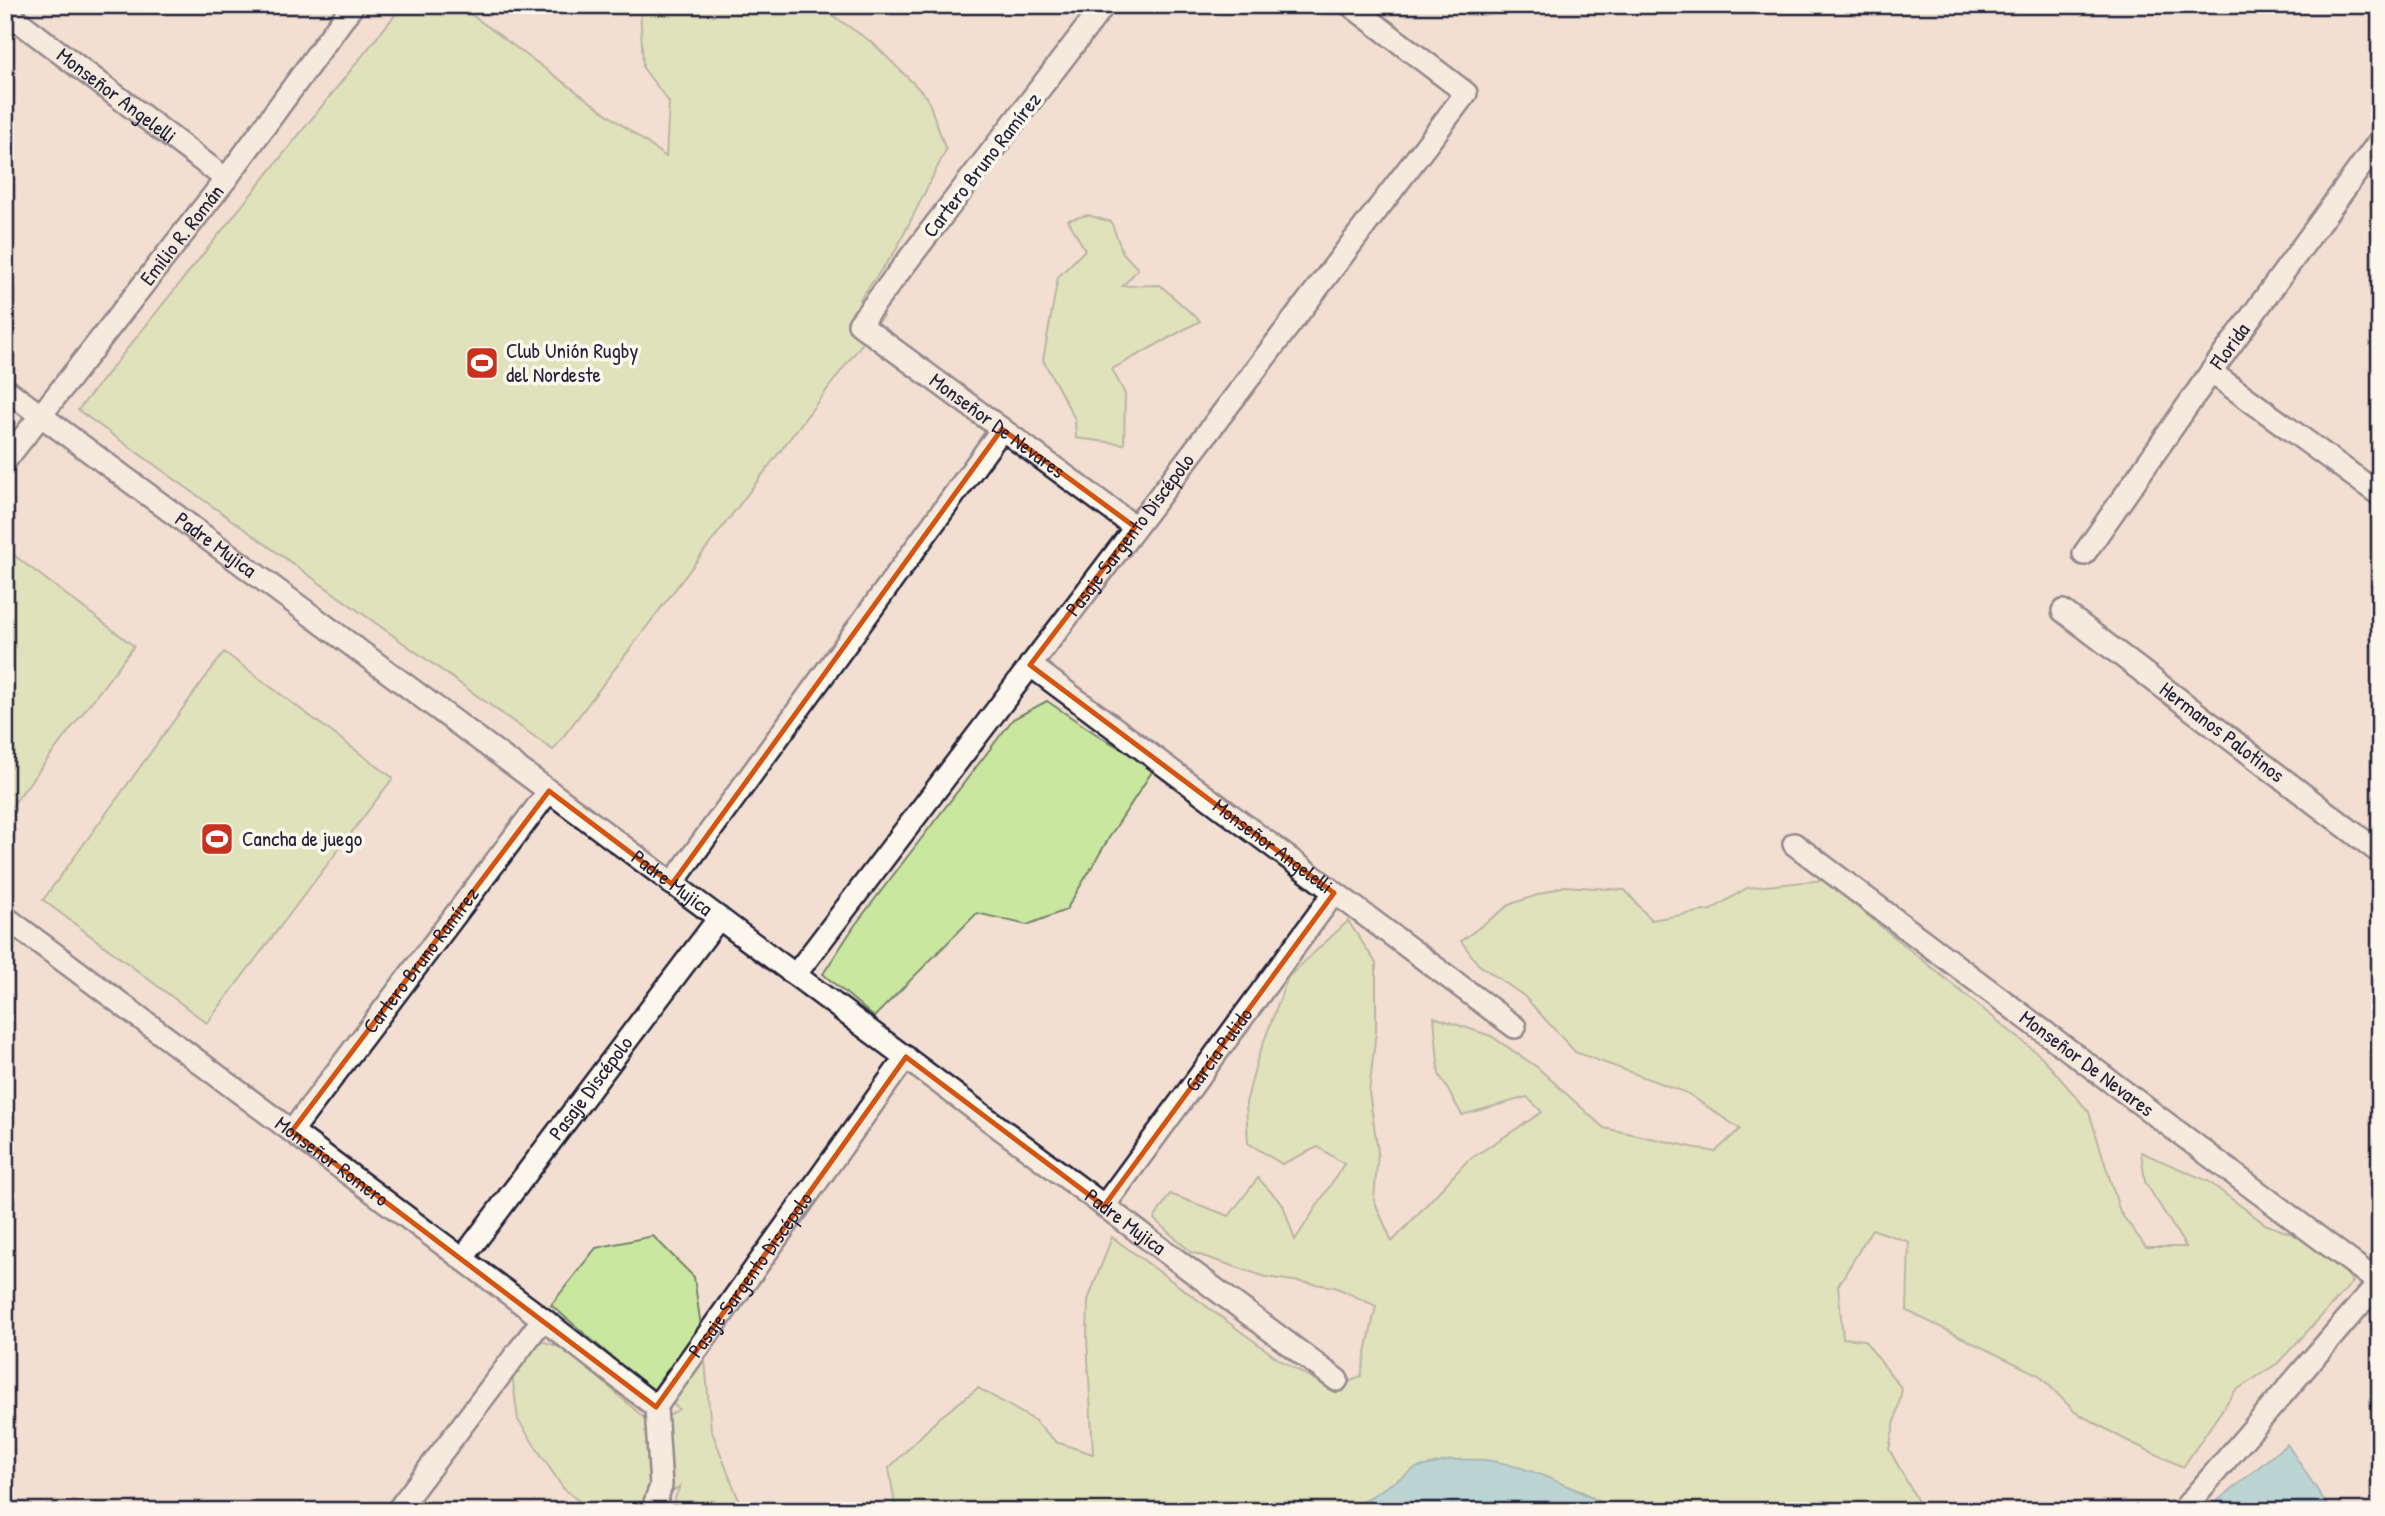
<svg xmlns="http://www.w3.org/2000/svg" width="2385" height="1516" font-family="'Patrick Hand',sans-serif">
<style>
.green{fill:#c9e79f;stroke:#76846d;stroke-width:2}
.water{fill:#79cad4;stroke:#568797;stroke-width:2}
.lines{fill:none;stroke-linecap:round;stroke-linejoin:round}
.street-casing{stroke:#22223b;stroke-width:26}
.street{stroke:#fbf7ec;stroke-width:21}
.marked{fill:none;stroke:#d45411;stroke-width:5;stroke-linejoin:round}
.labels{text-anchor:middle;stroke-width:7;stroke-linejoin:round;paint-order:stroke}
.street-label{font-size:21px;fill:#22223b;stroke:#fbf7ec}
.poi-label{font-size:21px;fill:#22223b;stroke:#fbf7ec;text-anchor:start}
</style>
<rect width="100%" height="100%" fill="#f2dfd1"/>
<filter id="ink" filterUnits="userSpaceOnUse"><feTurbulence type="fractalNoise" baseFrequency=".0143" numOctaves="2"/><feDisplacementMap in="SourceGraphic" scale="14" xChannelSelector="R" yChannelSelector="G"/><feConvolveMatrix kernelMatrix="1 2 1 2 8 2 1 2 1" color-interpolation-filters="sRGB"/></filter>
<g filter="url(#ink)">
<path class="green" d="M403,5H458L666,157L669,102L643,68L640,5H817L873,43L927,97L946,150L896,250L860,299L883,316L553,750L78,410Z
M1088,215L1111,222L1123,253L1138,269L1123,286L1160,285L1200,321L1112,369L1125,394L1124,444L1076,438L1075,419L1043,360L1058,277L1085,250L1068,220Z
M7,550L134,646L5,815V551Z
M224,652L393,778L207,1023L43,900Z
M1047,701L1102,738L1155,767L1112,833L1066,910L1027,925L977,913L874,1017L823,974L855,925L1013,719Z
M1824,880L2042,1057L2089,1112L2120,1212L2146,1247H2186L2145,1182L2141,1152L2208,1181L2265,1224L2324,1246L2353,1282L2278,1363L2235,1391L2183,1467L2124,1439L2075,1412L2039,1375L1907,1311L1909,1242L1872,1229L1838,1286L1843,1338L1864,1340L1902,1389L1889,1449L1923,1511H1615L1583,1492L1520,1469L1485,1460L1390,1486L1364,1501L1339,1511H896L889,1468L939,1418L978,1388L1034,1420L1056,1442L1093,1454L1087,1339L1088,1300L1112,1237L1277,1358L1332,1390L1361,1376L1376,1306L1335,1287L1266,1277L1191,1252L1154,1219L1170,1194L1229,1216L1258,1178L1283,1205L1295,1240L1344,1164L1318,1147L1282,1164L1248,1143L1246,1103L1257,1060L1288,977L1348,921L1376,963V1031L1369,1093L1378,1152L1374,1200L1392,1242L1467,1161L1542,1112L1527,1097L1462,1115L1439,1074L1434,1017L1491,1036L1537,1067L1604,1128L1715,1152L1740,1129L1687,1093L1575,1052L1524,996L1478,964L1461,941L1511,904L1564,886L1625,890L1651,920L1711,910L1747,888Z
M653,1236L694,1277L704,1348L711,1429L743,1511H670L680,1486L644,1511H591L563,1488L518,1420L512,1374L525,1335L568,1350L653,1426L679,1409L620,1364L551,1305L596,1248Z"/>
<path class="water" d="M2287,1444L2331,1511H2205Z
M1451,1460C1462,1460 1473,1459 1484,1460C1525,1464 1579,1490 1615,1511H1339L1364,1501L1416,1468Z"/>
<g class="lines">
<defs>
<g id="street">
<path id="s1" d="M1104,5L859,324L1135,527"/>
<path id="s2" d="M5,11L226,179"/>
<path d="M2211,372L2380,495"/>
<path id="s3" d="M5,389L549,791L1337,1380"/>
<path id="s4" d="M5,461L226,179L353,5"/>
<path id="s5" d="M2084,554L2211,372L2380,140"/>
<path id="s6" d="M2063,611L2380,853"/>
<path id="s7" d="M1030,665L1515,1027"/>
<path id="s8" d="M1794,844L2378,1282"/>
<path d="M672,884L1002,429"/>
<path id="s9" d="M5,917L543,1319L656,1407"/>
<path id="s10" d="M795,975L1466,93L1350,5"/>
<path id="s11" d="M292,1131L549,791"/>
<path id="s12" d="M1104,1206L1334,893"/>
<path id="s13" d="M462,1259L719,918"/>
<path d="M397,1511L543,1319"/>
<path id="s14" d="M652,1511L661,1486L656,1407L906,1057"/>
<path d="M2182,1511L2380,1281"/>
</g>
</defs>
<use href="#street" class="street-casing"/>
<use href="#street" class="street"/>
</g>
</g>
<path d="M0 0H2385V1516H0ZM1002,429L1135,527L1030,665L1334,893L1104,1206L906,1057L656,1407L292,1131L549,791L672,884Z" fill="#f2dfd1" fill-opacity=".55" fill-rule="evenodd"/>
<path class="marked" d="M1002,429L1135,527L1030,665L1334,893L1104,1206L906,1057L656,1407L292,1131L549,791L672,884Z"/>
<defs>
<symbol id="stadium-square" viewBox="-11 -11 22 22"><rect x="-9" y="-9" width="18" height="18" rx="4" fill="#c8321e" stroke="#fbf7ec"/><path d="M0-5a6.5 5 0 1 0 0 10a6.5 5 0 1 0 0-10ZM-3.5-1.8h7v3.6h-7Z" fill="#fff"/></symbol>
</defs>
<g fill-rule="evenodd">
<use href="#stadium-square" x="463" y="344" width="38" height="38"/>
<use href="#stadium-square" x="198" y="820" width="38" height="38"/>
</g>
<g class="labels">
<g class="street-label">
<text dy="7" stroke="none"><textPath href="#s2" startOffset="140">Monseñor Angelelli</textPath></text>
<text transform="translate(982 165) rotate(-52)" y="7">Cartero Bruno Ramírez</text>
<text dy="7" stroke="none"><textPath href="#s4" startOffset="287">Emilio R. Román</textPath></text>
<text dy="7" stroke="none"><textPath href="#s5" startOffset="254">Florida</textPath></text>
<text dy="7" stroke="none"><textPath href="#s1" startOffset="574">Monseñor De Nevares</textPath></text>
<text dy="7" stroke="none"><textPath href="#s10" startOffset="553">Pasaje Sargento Discépolo</textPath></text>
<text dy="7" stroke="none"><textPath href="#s3" startOffset="262">Padre Mujica</textPath></text>
<text dy="7" stroke="none"><textPath href="#s6" startOffset="200">Hermanos Palotinos</textPath></text>
<text dy="7" stroke="none"><textPath href="#s7" startOffset="303">Monseñor Angelelli</textPath></text>
<text dy="7" stroke="none"><textPath href="#s3" startOffset="830">Padre Mujica</textPath></text>
<text dy="7" stroke="none"><textPath href="#s11" startOffset="214">Cartero Bruno Ramírez</textPath></text>
<text dy="7" stroke="none"><textPath href="#s12" startOffset="194">García Pulido</textPath></text>
<text dy="7" stroke="none"><textPath href="#s8" startOffset="366">Monseñor De Nevares</textPath></text>
<text dy="7" stroke="none"><textPath href="#s13" startOffset="214">Pasaje Discépolo</textPath></text>
<text dy="7" stroke="none"><textPath href="#s9" startOffset="408">Monseñor Romero</textPath></text>
<text dy="7" stroke="none"><textPath href="#s3" startOffset="1396">Padre Mujica</textPath></text>
<text dy="7" stroke="none"><textPath href="#s14" startOffset="268">Pasaje Sargento Discépolo</textPath></text>
</g>
<g class="poi-label">
<text x="506" y="358">Club Unión Rugby<tspan x="506" dy="24">del Nordeste</tspan></text>
<text x="242" y="846">Cancha de juego</text>
</g>
</g>
<rect width="2385" height="1516" fill="none" stroke="#fbf7ec" stroke-width="28"/>
<rect x="14" y="14" width="2357" height="1488" fill="none" stroke="#22223b" stroke-width="2.5" filter="url(#ink)"/>
</svg>
